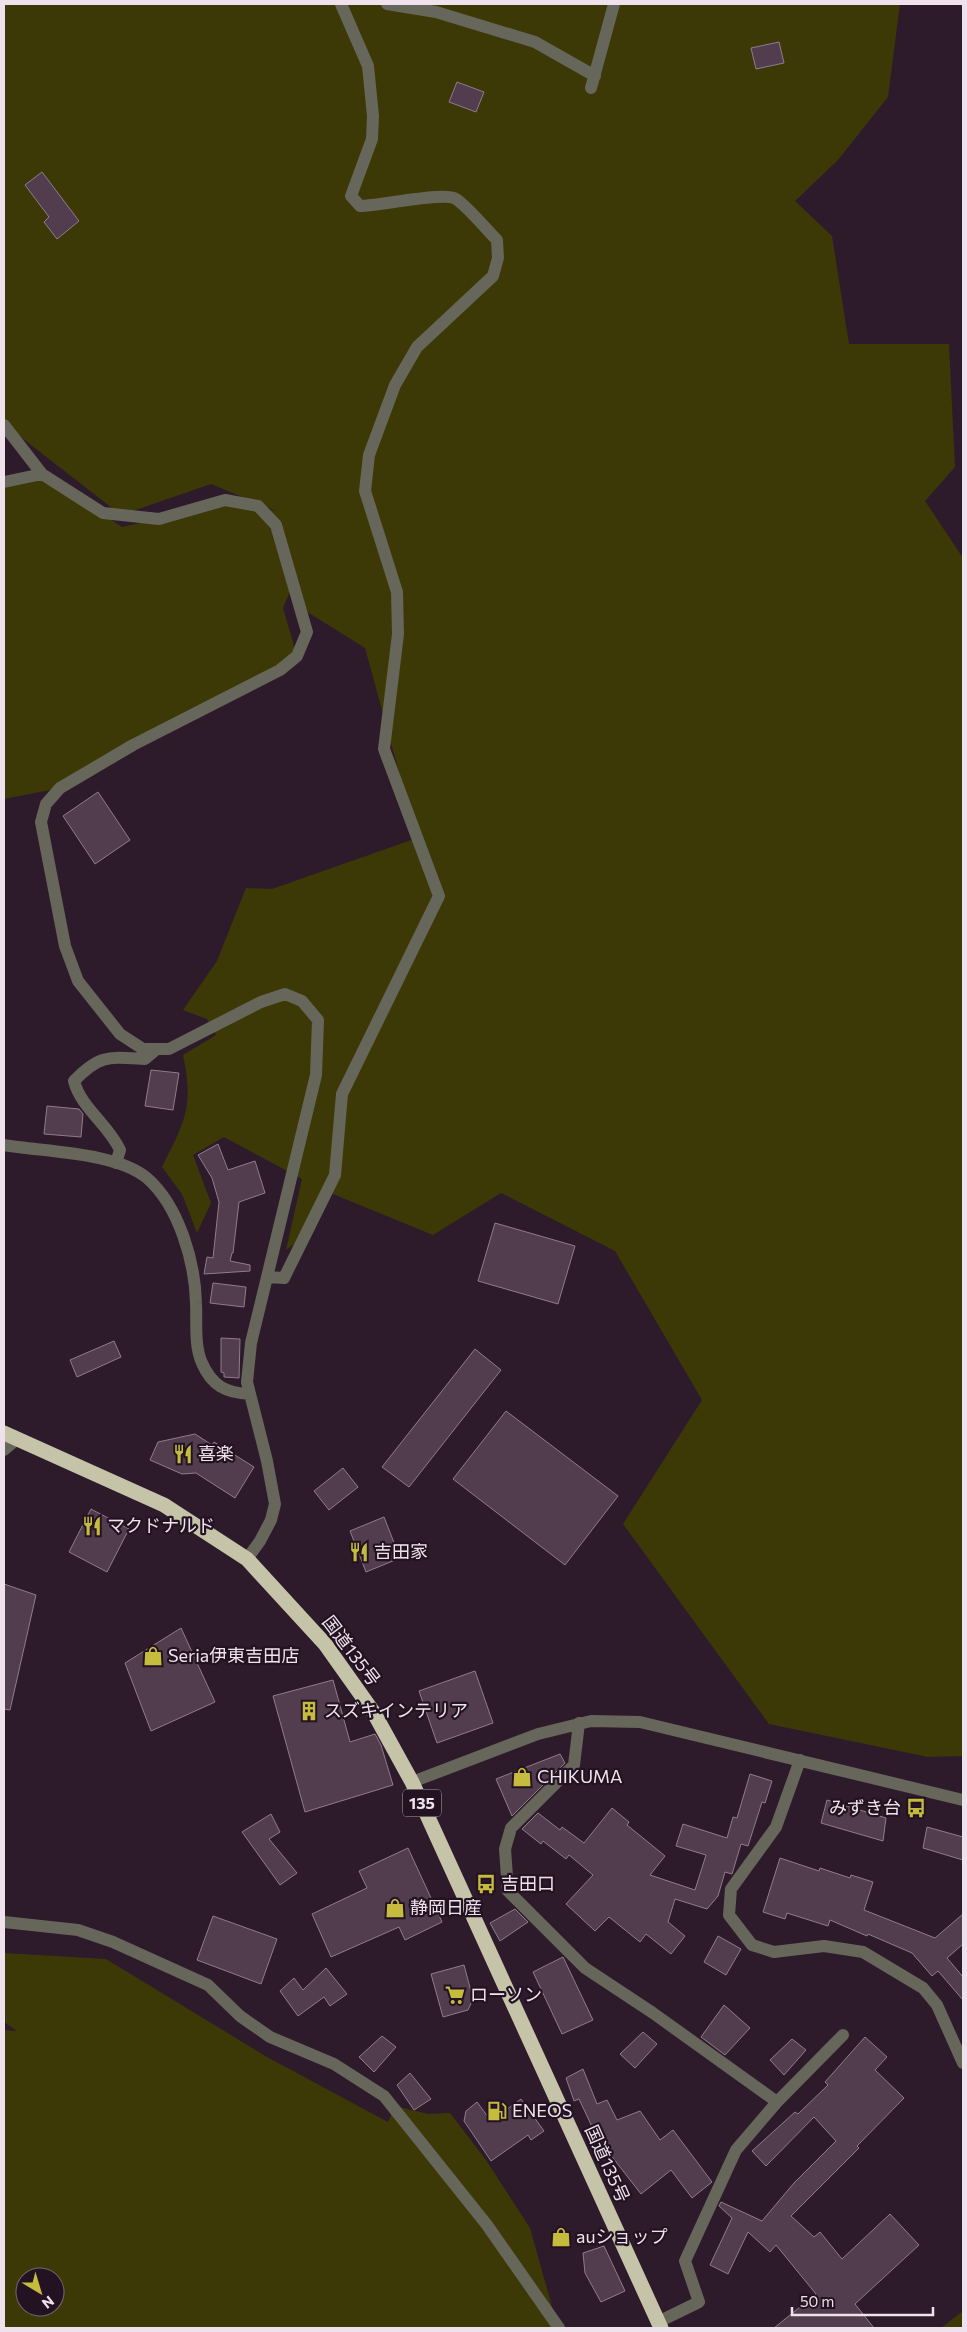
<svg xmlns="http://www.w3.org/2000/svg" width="967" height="2332" font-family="Commissioner,'Noto Sans JP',sans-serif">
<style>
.green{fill:#3c3907;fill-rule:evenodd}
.building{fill:#513d4e;stroke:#917b8e}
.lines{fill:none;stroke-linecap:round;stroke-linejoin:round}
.minor{stroke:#66665a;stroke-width:12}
.highway{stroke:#c5c4a8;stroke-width:15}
.labels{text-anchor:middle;stroke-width:4.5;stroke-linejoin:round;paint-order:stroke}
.shield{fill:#231222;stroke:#b2a4b0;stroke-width:1}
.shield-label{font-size:16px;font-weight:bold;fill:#efe2ed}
.poi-label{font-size:18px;fill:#efe2ed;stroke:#231222;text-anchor:start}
.street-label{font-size:18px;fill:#efe2ed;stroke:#231222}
</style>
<rect width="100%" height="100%" fill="#2d1b2b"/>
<path class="green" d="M4,4H900L888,97L838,160L795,201L832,236L849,344H949L955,467L925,501L963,558V1756L928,1757L769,1724L623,1524L702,1400L615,1251L501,1193L433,1235L328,1192L304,1237L286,1250L302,1179L224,1137L193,1155L211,1203L197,1233L182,1194L162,1167C185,1121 194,1107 183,1055L216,1035L207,1019L183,1010L217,961L246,888L272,889L417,838L365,648L301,608L294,582L283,608L297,656L60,788L4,799V477L42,474L122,527L159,519L225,500L276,511L211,484L121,515L4,424Z
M4,1953L106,1959L267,2057L388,2122L395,2106L428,2114L450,2113L486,2160L530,2228L558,2328H4V2030L17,2031L4,2022ZM25,2277H55V2307H25Z
M963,2311V2328H941Z"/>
<path class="building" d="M779,42L784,63L756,69L751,48Z
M457,82L484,92L476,112L449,102Z
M42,172L79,221L57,239L44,222L49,217L25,185Z
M98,792L130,840L95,864L63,816Z
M151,1070L179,1073L173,1110L145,1106Z
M47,1106L79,1109L83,1114L81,1137L44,1134Z
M218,1144L228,1170L255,1161L265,1193L239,1202L233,1253H232L230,1261L250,1265V1271L204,1274L207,1257L213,1258L219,1202L212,1178L198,1155Z
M495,1223L575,1246L558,1304L478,1281Z
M213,1283L246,1287L244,1307L210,1303Z
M221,1338L240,1339L239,1378L224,1377V1373L221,1372Z
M114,1341L121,1357L77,1377L70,1360Z
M475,1349L501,1370L409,1487L382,1467Z
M506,1411L618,1496L565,1565L453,1479Z
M195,1434L212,1445L214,1442L254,1467L235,1498L196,1473L182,1474L150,1460L158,1442Z
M343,1468L358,1487L329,1510L314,1491Z
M91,1509L129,1529L107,1572L69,1552Z
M384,1517L400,1558L366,1572L350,1531Z
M4,1584L36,1595L10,1710L4,1709Z
M181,1628L215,1702L151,1731L125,1663Z
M475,1671L493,1723L437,1743L419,1691Z
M333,1680L350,1742L375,1734L381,1745L393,1785L305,1812L273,1696Z
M560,1754L565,1763L512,1816L496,1779Z
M750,1774L772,1781L765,1803L762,1802L748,1846L741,1844L732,1874L725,1872L718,1896L707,1909L675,1899L668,1922L685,1936L671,1954L646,1934L640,1942L609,1917L595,1931L566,1904L593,1875L569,1855L566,1859L543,1841L541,1844L522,1829L538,1813L560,1830L562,1827L584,1843L612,1808L629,1822L627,1825L665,1856L650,1875L695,1890L706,1855L676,1846L683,1824L727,1838L733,1817L737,1818Z
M827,1800L886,1818L883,1841L821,1823Z
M271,1814L280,1832L269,1839L297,1873L280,1885L242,1832Z
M927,1827L963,1837V1860L923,1848Z
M408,1848L442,1922L405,1940L399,1927L331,1957L312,1914L367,1888L359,1871Z
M780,1858L819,1871L820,1868L850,1878L851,1875L873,1882L864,1910L935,1938L963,1914V1944L947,1958L963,1977V2000L938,1971L932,1976L912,1953L868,1934L867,1936L830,1920L828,1926L787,1913L785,1919L763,1912Z
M515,1909L528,1922L500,1941L490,1923Z
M213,1916L277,1939L261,1984L197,1960Z
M718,1936L741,1949L726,1975L704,1962Z
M563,1957L593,2020L562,2034L533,1972Z
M464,1965L473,1999L468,2010L443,2017L431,1974Z
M326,1968L347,1994L330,2006L324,1997L298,2016L280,1991L294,1978L303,1990Z
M724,2005L750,2028L725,2055L701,2037Z
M643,2032L657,2044L635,2068L620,2054Z
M382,2036L396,2047L374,2072L359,2057Z
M865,2037L887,2057L875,2070L904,2098L857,2146L859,2148L791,2216L814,2237L820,2232L842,2259L890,2214L919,2245L855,2304L874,2328H774L816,2294L776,2245L770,2252L748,2232L728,2274L710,2265L732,2218L719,2206L721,2202L762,2221L794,2183L836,2141L814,2117L766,2166L752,2151L795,2112L798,2114L828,2085L825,2082Z
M792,2039L806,2050L784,2075L770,2060Z
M583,2069L597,2104L607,2100L617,2120L640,2111L660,2140L673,2130L712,2182L692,2198L671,2170L641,2194L606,2149L603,2150L579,2099L574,2101L566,2078Z
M410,2073L431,2099L414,2110L397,2085Z
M521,2099L544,2131L531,2140L528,2135L491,2161L464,2121L466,2111L477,2102L491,2121Z
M604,2246L625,2291L601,2302L585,2273L583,2253Z"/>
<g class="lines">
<path class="minor" d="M387,4L436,12L535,42L595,76
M591,88L614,4
M4,425L42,474L103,513L159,519L225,500L258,506L276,525L307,632L297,656L280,670L133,745L60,788L46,804L41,822L65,946L78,981L120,1034L143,1049H169L261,1002L285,994L302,1001L318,1020L316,1075L251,1343L247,1382L267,1461L275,1504L271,1520L260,1541L247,1559
M4,482L42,474
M4,1145C44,1152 116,1152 147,1178C179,1206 195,1262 196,1303C197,1321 194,1346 202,1363C212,1386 226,1393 250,1394
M116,1163L120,1150C108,1124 81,1108 74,1081C100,1054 109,1057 145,1059L157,1049
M267,1277L284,1278L335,1175L342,1094L439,896L384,749L398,634L397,592L365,491L369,455L395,385L417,347L493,276L498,258L497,240C486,229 468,207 456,199C444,191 380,206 360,206L351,196L372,139L373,116L368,66L341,4
M4,1450L17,1439
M579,1723L574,1765L511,1828L505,1849L508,1891L585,1968L653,2013L777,2102
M800,1760L776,1827L731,1889L729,1915L752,1945L774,1952L824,1946L863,1952L923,1988L937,2005L963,2063
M412,1782L538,1734L591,1721L640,1722L963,1800
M4,1922L78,1930L113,1942L208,1985L240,2016L270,2037L334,2064L384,2096L487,2225L559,2328
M658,2322L699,2302L685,2261L736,2150L777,2102L843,2035"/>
<path class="highway" d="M4,1433L164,1505L247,1559L325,1644L374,1713L412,1782L661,2328"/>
</g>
<defs>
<symbol id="restaurant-bare" viewBox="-9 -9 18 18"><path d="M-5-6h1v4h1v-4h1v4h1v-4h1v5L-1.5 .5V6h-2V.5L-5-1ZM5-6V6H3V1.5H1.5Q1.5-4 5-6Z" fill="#c5bc3d" stroke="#231222" stroke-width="2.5" paint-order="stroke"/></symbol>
<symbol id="shop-bare" viewBox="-9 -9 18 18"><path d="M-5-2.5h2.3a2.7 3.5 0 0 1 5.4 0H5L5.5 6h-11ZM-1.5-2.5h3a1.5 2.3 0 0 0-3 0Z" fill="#c5bc3d" stroke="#231222" stroke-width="2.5" paint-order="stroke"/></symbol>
<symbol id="building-bare" viewBox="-9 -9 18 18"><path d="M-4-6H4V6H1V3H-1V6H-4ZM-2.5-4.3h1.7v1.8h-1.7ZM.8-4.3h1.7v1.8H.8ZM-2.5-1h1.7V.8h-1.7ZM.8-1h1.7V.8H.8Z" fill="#c5bc3d" stroke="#231222" stroke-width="2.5" paint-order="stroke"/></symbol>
<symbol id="bus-bare" viewBox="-9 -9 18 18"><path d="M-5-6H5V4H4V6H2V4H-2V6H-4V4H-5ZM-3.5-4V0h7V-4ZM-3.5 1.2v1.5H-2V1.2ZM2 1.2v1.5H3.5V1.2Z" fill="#c5bc3d" stroke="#231222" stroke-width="2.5" paint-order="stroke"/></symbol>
<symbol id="supermarket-bare" viewBox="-9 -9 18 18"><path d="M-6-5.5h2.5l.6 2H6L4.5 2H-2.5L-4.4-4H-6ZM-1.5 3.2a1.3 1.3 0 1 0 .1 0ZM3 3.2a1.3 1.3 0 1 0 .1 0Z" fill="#c5bc3d" stroke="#231222" stroke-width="2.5" paint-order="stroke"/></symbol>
<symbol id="fuel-bare" viewBox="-9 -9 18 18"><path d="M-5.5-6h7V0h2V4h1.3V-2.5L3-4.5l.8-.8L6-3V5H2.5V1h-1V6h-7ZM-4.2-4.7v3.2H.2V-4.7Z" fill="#c5bc3d" stroke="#231222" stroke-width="2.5" paint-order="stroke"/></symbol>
</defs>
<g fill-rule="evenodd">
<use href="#restaurant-bare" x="169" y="1440" width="28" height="28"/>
<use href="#restaurant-bare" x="78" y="1512" width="28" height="28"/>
<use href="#restaurant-bare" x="345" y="1538" width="28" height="28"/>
<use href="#shop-bare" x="139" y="1642" width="28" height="28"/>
<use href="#building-bare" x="295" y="1697" width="28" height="28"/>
<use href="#shop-bare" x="508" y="1763" width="28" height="28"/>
<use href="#bus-bare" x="902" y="1794" width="28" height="28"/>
<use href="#bus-bare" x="472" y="1870" width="28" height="28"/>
<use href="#shop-bare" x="381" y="1894" width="28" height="28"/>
<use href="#supermarket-bare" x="441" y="1981" width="28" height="28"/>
<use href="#fuel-bare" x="483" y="2097" width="28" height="28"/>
<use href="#shop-bare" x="547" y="2223" width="28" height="28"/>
</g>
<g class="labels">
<rect class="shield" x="403" y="1789.5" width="38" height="27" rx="4"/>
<g class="shield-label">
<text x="422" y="1809">135</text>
</g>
<g class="poi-label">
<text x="198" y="1460">喜楽</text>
<text x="107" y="1532">マクドナルド</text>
<text x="374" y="1558">吉田家</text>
<text x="168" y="1662">Seria伊東吉田店</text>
<text x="324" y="1717">スズキインテリア</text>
<text x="537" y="1783">CHIKUMA</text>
<text x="901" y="1814" text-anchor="end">みずき台</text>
<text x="501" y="1890">吉田口</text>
<text x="410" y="1914">静岡日産</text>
<text x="470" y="2001">ローソン</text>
<text x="512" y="2117">ENEOS</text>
<text x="576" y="2243">auショップ</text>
</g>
<g class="street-label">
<text transform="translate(351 1651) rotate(53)" y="6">国道135号</text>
<text transform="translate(607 2164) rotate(66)" y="6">国道135号</text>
</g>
</g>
<rect width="967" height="2332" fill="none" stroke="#efe2ed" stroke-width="10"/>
<g transform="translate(40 2292) rotate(142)"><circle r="24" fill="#231222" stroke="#756573"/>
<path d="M0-4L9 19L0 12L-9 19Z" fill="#c5bc3d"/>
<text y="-8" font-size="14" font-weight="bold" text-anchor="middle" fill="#efe2ed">N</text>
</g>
<path d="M792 2307v8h141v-8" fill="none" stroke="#efe2ed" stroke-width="2.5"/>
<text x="800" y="2307" font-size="15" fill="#efe2ed" stroke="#231222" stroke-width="4" paint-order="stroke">50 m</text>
</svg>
